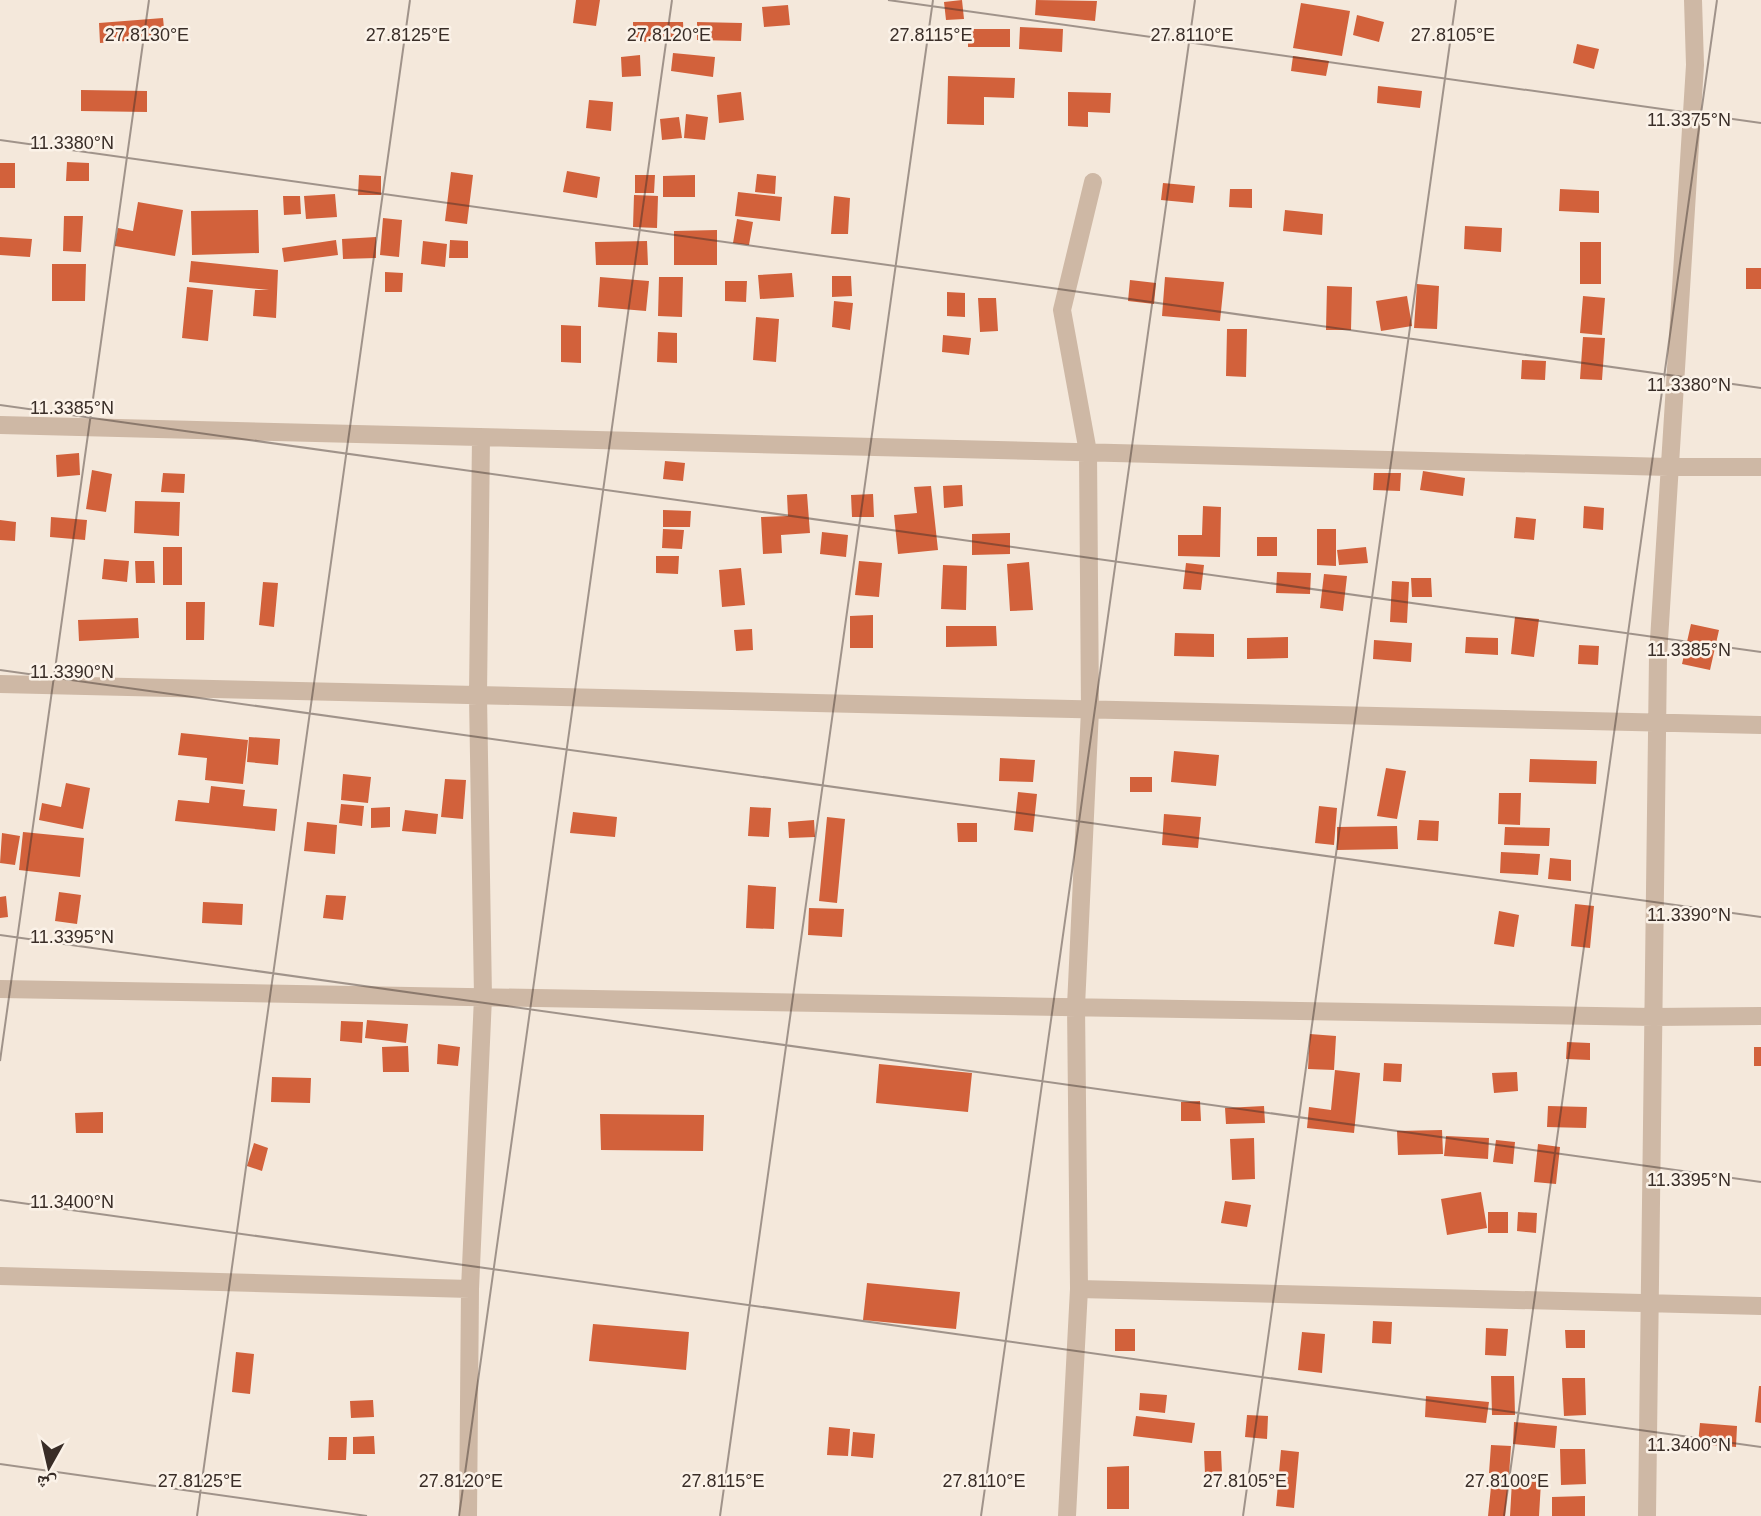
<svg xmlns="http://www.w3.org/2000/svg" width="1761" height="1516" font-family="Arial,'Noto Naskh Arabic',sans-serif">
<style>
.building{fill:#d2613b}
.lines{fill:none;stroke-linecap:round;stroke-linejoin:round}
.street{stroke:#ceb8a5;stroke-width:18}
.ticks{fill:none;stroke:#392d27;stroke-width:2;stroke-opacity:0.45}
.ticks-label{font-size:18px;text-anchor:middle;fill:#392d27;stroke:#fbf2e8;stroke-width:5;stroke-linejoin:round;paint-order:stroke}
</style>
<rect width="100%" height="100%" fill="#f4e8db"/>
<path class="building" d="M576,0H600L596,26L573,23Z
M962,0L964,19L946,20L944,2Z
M1036,0L1097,1L1095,21L1035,15Z
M1301,3L1350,11L1342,56L1293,48Z
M788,5L790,25L764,27L762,7Z
M1357,15L1384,22L1379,42L1353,35Z
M163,18L165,38L100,43L99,23Z
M633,22H683L684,41L633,42Z
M697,22L742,23L741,41L697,40Z
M1020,27L1063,29L1062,52L1019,49Z
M968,29H1010V47H968Z
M1577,44L1599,49L1594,69L1573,63Z
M673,53L715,57L713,77L671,71Z
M640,55L641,76L622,77L621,57Z
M1293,56L1329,61L1326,76L1291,71Z
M948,76L1015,78L1014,98L984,97V125L947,124Z
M1378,86L1422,91L1420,108L1377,103Z
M81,90L147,91V112L81,111Z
M741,92L744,120L719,123L717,95Z
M1068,92L1111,93L1110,113L1088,112V127L1068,126Z
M589,100L613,102L611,131L586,128Z
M686,114L708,117L705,140L684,138Z
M679,117L682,138L662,140L660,119Z
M67,162L89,163V181H66Z
M0,163H15V188H0Z
M567,171L600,177L597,198L563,192Z
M451,172L473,175L467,224L445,221Z
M757,174L776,176L775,194L755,192Z
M359,175L381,176V195H358Z
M635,175H655L654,193H635Z
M695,175V197H663V176Z
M1163,183L1195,186L1193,203L1161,200Z
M1230,189H1252V208L1229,207Z
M1560,189L1599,191V213L1559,211Z
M738,192L782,197L780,221L735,216Z
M335,194L337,217L306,219L304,196Z
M634,195L658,196L657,228L633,227Z
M283,196H300L301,214L284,215Z
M834,196L850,198L848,234H831Z
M138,202L183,210L175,256L115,246L118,228L133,231Z
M258,210L259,253L192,255L191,211Z
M1285,210L1323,214L1322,235L1283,231Z
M64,216H83L81,252L63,251Z
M383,218L402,220L399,257L380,255Z
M737,219L753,222L749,245L733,243Z
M1465,226L1502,228L1501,252L1464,249Z
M717,230V265H674V231Z
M0,237L32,239L30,257L0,255Z
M376,237V258L343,259L342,239Z
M336,240L338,255L284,262L282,248Z
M450,240L468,241V258H449Z
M423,241L447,244L445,267L421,264Z
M647,241L648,265H596L595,242Z
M1580,242H1601V284H1580Z
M191,261L278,270L276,318L253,316L255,290H269L189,282Z
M52,264H86L85,301H52Z
M1746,268H1761V289H1746Z
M385,272L403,273L402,292H385Z
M792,273L794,297L760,299L758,275Z
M832,276H851L852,296L832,297Z
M600,277L649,281L646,311L598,307Z
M659,277H683L682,317L658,316Z
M1165,277L1224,282L1220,321L1162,316Z
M1130,280L1156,283L1154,304L1128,301Z
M725,281H747L746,302L725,301Z
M1417,284L1439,286L1437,329L1414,328Z
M1327,286L1352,287L1351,330H1326Z
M187,287L213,290L208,341L182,338Z
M947,292L965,293V317L947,316Z
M1407,296L1412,326L1381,331L1376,301Z
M1583,296L1605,298L1602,335L1580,333Z
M978,298H996L998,331L980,332Z
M834,301L853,303L850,330L832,327Z
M756,317L779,319L776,362L753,360Z
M561,325L581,326V363L561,362Z
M1227,329H1247L1246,377L1226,376Z
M658,332L677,333V363L657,362Z
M943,335L971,338L969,355L942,352Z
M1583,337L1605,338L1602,380L1580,379Z
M1522,360L1546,361L1545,380L1521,379Z
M79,453L80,475L57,477L56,455Z
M665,461L685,463L683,481L663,479Z
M92,470L112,474L106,512L86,509Z
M1423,471L1465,478L1463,496L1420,490Z
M163,473L185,474L184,493L161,492Z
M1374,473H1401L1400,491L1373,490Z
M962,485L963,506L944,508L943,486Z
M931,486L938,550L898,554L894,515L917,513L914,487Z
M807,494L810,533L781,535L782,553L763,554L761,517L788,516L787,495Z
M873,494L874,517H852L851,495Z
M135,501L180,502L179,536L134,533Z
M1203,506L1221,507L1220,557L1178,556V535H1202Z
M1584,506L1604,508L1603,530L1583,528Z
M663,510L691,511L690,527H663Z
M51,517L87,520L85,540L50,537Z
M1516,517L1536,519L1534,540L1514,538Z
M0,520L16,522L15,541L0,540Z
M663,529L684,530L682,549L662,548Z
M1317,529H1336V566L1317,565Z
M822,532L848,535L846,557L820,554Z
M1010,533V554L972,555V534Z
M1257,537H1277V556H1257Z
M163,547H182V585H163Z
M1366,547L1368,563L1339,565L1337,550Z
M656,556H679L678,574L656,573Z
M104,559L129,561L127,582L102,579Z
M135,561H154L155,583H136Z
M859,561L882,563L879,597L855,595Z
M1029,562L1033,610L1010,611L1007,564Z
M1186,563L1204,565L1201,590L1183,589Z
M943,565L967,566L966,610L941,609Z
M741,568L745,605L722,607L719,570Z
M1277,572L1311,573L1310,594L1276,593Z
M1324,574L1347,576L1343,611L1320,608Z
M1411,578H1431L1432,597H1412Z
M1392,581L1409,582L1407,623L1390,622Z
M263,582L278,583L274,627L259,625Z
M186,602H205L204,640H186Z
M873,615V648H850V616Z
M1515,617L1539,619L1534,657L1511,654Z
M138,618L139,638L79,641L78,620Z
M1691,624L1719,630L1710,670L1682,664Z
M946,626H996L997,646L946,647Z
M752,629L753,650L736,651L734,630Z
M1175,633L1214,634V657L1174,656Z
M1288,637V658L1247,659V638Z
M1466,637L1498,638V655L1465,653Z
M1374,640L1412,643L1411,662L1373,659Z
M1579,645L1599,646L1598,665L1578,664Z
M181,733L248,740L243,784L205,780L207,758L178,755Z
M249,737L280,739L278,765L247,762Z
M1174,751L1219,755L1216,786L1171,782Z
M1000,758L1035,760L1033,782L999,781Z
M1530,759L1597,761L1596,784L1529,782Z
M1386,768L1406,771L1397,819L1377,816Z
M343,774L371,777L368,803L341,800Z
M1130,777H1152V792H1130Z
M445,779L466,780L463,819L441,817Z
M66,783L90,788L83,829L39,820L42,803L61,807Z
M211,786L245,790L243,806L277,809L275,831L175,821L178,800L209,803Z
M1018,792L1037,794L1033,832L1014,830Z
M1499,793H1521L1520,825L1498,824Z
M341,804L364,806L362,826L339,823Z
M1319,806L1337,808L1334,845L1315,843Z
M390,807V827L371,828V808Z
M750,807L771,808L769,837L748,836Z
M405,810L438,814L436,834L402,831Z
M573,812L617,817L615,837L570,833Z
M1164,814L1201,817L1198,848L1162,845Z
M827,817L845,819L837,903L819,901Z
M814,820L815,837L789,838L788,822Z
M1419,820L1439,821L1438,841L1417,840Z
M307,822L337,825L335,854L304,851Z
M957,823H977V842H958Z
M1397,826L1398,849L1337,850V827Z
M1505,827L1550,828L1549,846L1504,845Z
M23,832L84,838L80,877L19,870Z
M2,833L20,836L15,865L0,863Z
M1501,852L1540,854L1538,875L1500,873Z
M1550,858L1571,860V881L1548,879Z
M748,885L776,887L774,929L746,928Z
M59,892L81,895L77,924L55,921Z
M326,895L346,896L343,920L323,918Z
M6,896L8,917L0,918V897Z
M203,902L243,904L242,925L202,923Z
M1575,904L1594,906L1590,948L1571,946Z
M809,908L844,909L842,937L808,935Z
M1499,911L1519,915L1514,947L1494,944Z
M367,1020L408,1024L406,1043L365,1038Z
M341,1021L363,1022L362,1043L340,1041Z
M1310,1034L1336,1036L1334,1070L1308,1069Z
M1567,1042L1590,1043V1060L1566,1059Z
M438,1044L460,1047L458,1066L437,1064Z
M408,1046L409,1072H383L382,1047Z
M1754,1047H1761V1066H1754Z
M1384,1063L1402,1064L1401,1082L1383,1081Z
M879,1064L972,1073L968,1112L876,1103Z
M1335,1070L1360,1073L1354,1133L1307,1128L1309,1107L1331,1110Z
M1517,1072L1518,1091L1494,1093L1492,1073Z
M272,1077L311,1078L310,1103L271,1102Z
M1200,1101L1201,1121H1181V1102Z
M1264,1106L1265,1123L1226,1124L1225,1108Z
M1548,1106L1587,1107L1586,1128L1547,1127Z
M103,1112V1133H76L75,1113Z
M600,1114L704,1115L703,1151L601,1150Z
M1442,1130L1443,1154L1398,1155L1397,1131Z
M1446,1136L1489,1138L1488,1159L1444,1156Z
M1254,1138L1255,1179L1232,1180L1230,1139Z
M1496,1140L1515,1142L1513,1164L1493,1162Z
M254,1143L268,1148L262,1171L247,1166Z
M1538,1144L1560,1147L1556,1184L1534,1182Z
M1481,1192L1487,1228L1447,1235L1441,1199Z
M1225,1201L1251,1205L1247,1227L1221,1223Z
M1488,1212H1508V1233H1488Z
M1518,1212L1537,1213L1536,1233L1517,1231Z
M867,1283L960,1292L956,1329L863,1320Z
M1373,1321L1392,1322L1391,1344L1372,1343Z
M593,1324L689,1332L686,1370L589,1361Z
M1486,1328L1508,1329L1506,1356L1485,1355Z
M1115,1329H1135V1351H1115Z
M1565,1330H1585V1348H1566Z
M1302,1332L1325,1334L1322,1373L1298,1370Z
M236,1352L254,1354L250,1394L232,1392Z
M1491,1376H1514L1515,1415H1492Z
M1562,1378H1585L1586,1415L1564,1416Z
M1759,1386H1761V1423L1755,1422Z
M1140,1393L1167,1395L1165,1413L1139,1410Z
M1426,1396L1489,1402L1486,1423L1425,1417Z
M373,1400L374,1417L351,1418L350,1401Z
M1247,1415L1268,1416L1267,1439L1245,1437Z
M1136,1416L1195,1423L1192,1443L1133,1436Z
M1514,1422L1557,1426L1555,1448L1513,1444Z
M1700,1423L1737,1426L1736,1447L1698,1444Z
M829,1427L850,1429L848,1456L827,1455Z
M853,1432L875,1434L873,1458L851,1456Z
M374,1436L375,1454H353V1437Z
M329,1437H347L346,1460H328Z
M1491,1445L1511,1446L1509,1475L1489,1473Z
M1560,1449H1585L1586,1484L1561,1485Z
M1281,1450L1299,1452L1294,1508L1276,1506Z
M1204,1451H1221L1222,1473L1205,1474Z
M1129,1466V1509H1107V1467Z
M1492,1477L1509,1478L1505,1516H1488Z
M1512,1481L1541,1482L1539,1516H1510Z
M1585,1496V1516H1552V1497Z"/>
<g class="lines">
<path class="street" d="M0,425L1669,467H1761
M0,684L1761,725
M0,989L1653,1017L1761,1016
M0,1276L470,1289
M1079,1289L1761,1306
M468,1516L470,1289L483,997L478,696L481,437
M1067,1516L1079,1289L1076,1006L1090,710L1088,452L1062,310L1093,182
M1647,1516L1658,656L1695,65L1693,0"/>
</g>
<path class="ticks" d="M888,0L1761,123M0,140L1761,388M0,405L1761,652M0,670L1761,917M0,935L1761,1182M0,1061L149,0M0,1200L1761,1447M0,1464L367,1516M197,1516L410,0M459,1516L672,0M720,1516L933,0M981,1516L1195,0M1243,1516L1456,0M1504,1516L1717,0"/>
<g class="ticks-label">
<text x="147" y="41">27.8130°E</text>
<text x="408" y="41">27.8125°E</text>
<text x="669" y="41">27.8120°E</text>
<text x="931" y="41">27.8115°E</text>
<text x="1192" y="41">27.8110°E</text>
<text x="1453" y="41">27.8105°E</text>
<text x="1689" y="126">11.3375°N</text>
<text x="72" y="149">11.3380°N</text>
<text x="1689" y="391">11.3380°N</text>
<text x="72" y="414">11.3385°N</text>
<text x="1689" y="656">11.3385°N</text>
<text x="72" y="678">11.3390°N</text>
<text x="1689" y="921">11.3390°N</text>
<text x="72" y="943">11.3395°N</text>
<text x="1689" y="1186">11.3395°N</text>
<text x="72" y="1208">11.3400°N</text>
<text x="1689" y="1451">11.3400°N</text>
<text x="200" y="1487">27.8125°E</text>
<text x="461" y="1487">27.8120°E</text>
<text x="723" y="1487">27.8115°E</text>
<text x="984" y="1487">27.8110°E</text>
<text x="1245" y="1487">27.8105°E</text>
<text x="1507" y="1487">27.8100°E</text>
</g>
<g transform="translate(49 1467) rotate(188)" stroke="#fbf2e8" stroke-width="5" paint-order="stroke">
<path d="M0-5L12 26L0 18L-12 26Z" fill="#392d27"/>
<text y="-10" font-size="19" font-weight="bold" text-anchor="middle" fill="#392d27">ش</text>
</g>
</svg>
